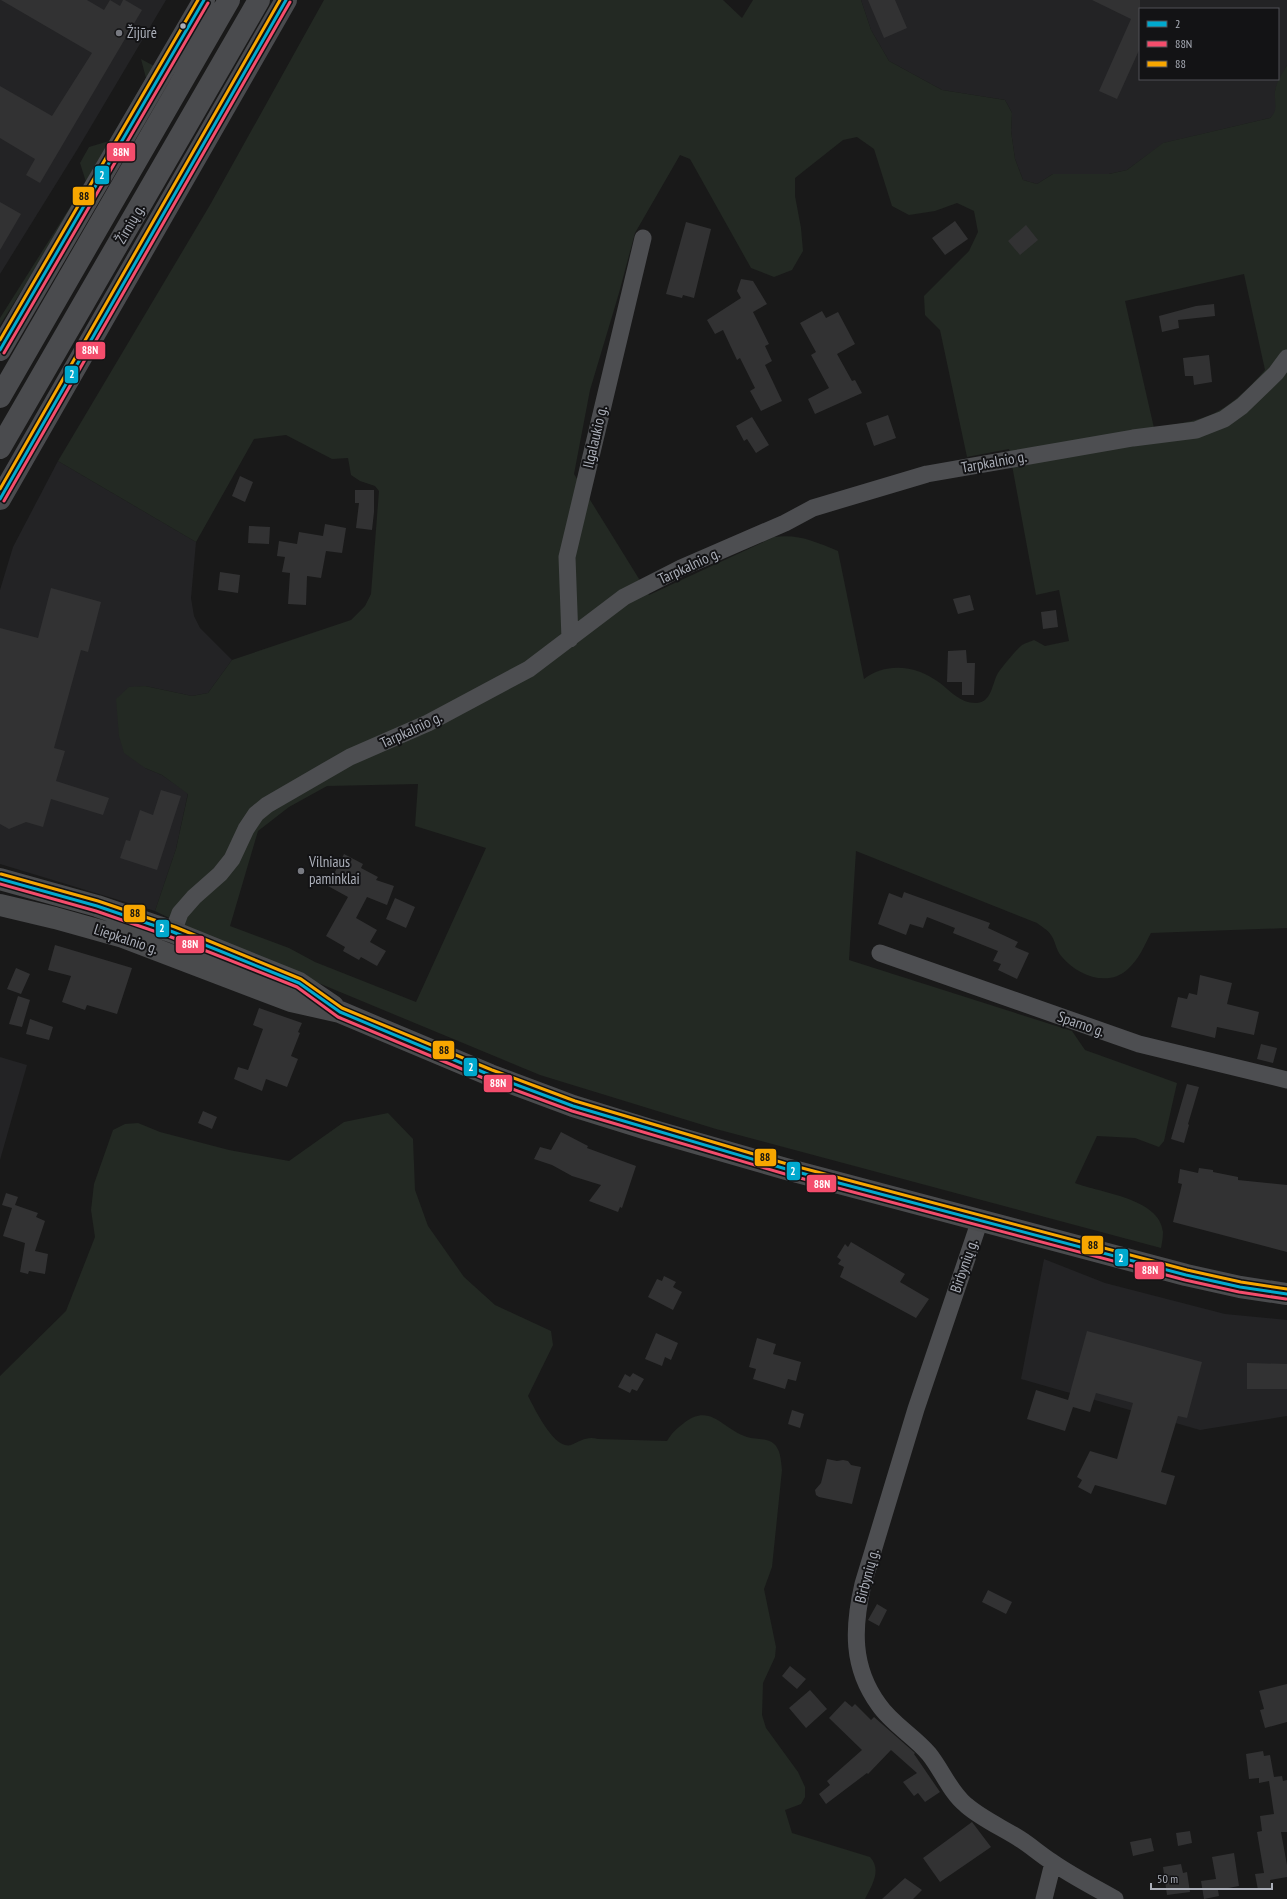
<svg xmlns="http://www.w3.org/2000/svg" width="1287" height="1899" font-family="'PT Sans Narrow',sans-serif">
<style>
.built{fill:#232325;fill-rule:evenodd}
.green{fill:#232923;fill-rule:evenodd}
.building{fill:#323233}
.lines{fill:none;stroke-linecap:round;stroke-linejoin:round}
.street{stroke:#4d4e51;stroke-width:17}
.primary{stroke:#4a4b4d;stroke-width:22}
.highway{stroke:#4a4b4e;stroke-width:22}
.bus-1-casing{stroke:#131315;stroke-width:6}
.bus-2-casing{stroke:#131315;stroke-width:6}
.bus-3-casing{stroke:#131315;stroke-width:6}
.bus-1{stroke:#00a9ce;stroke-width:3}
.bus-2{stroke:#f44d6c;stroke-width:3}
.bus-3{stroke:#f7a600;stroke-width:3}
.bus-dot{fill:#abafb9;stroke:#131315;stroke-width:1.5}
.poi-dot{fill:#787a81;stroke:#131315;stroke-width:1.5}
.labels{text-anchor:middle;stroke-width:4;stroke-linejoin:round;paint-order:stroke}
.poi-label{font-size:15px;fill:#abafb9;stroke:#131315;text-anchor:start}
.street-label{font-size:15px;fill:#abafb9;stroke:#131315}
.line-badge{stroke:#131315;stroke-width:1.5}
.badge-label{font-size:11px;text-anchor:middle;font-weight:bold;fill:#fff}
.pale-badge-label{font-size:11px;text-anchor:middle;font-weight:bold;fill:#111}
</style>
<rect width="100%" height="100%" fill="#191919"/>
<path class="built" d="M0,0H166L77,150L0,274Z
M861,0H1287V65L1275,90L1277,105L1275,114L1270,118L1164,143L1127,170L1109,174H1053L1037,184L1023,180L1015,159L1011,131L1012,113L1005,100L942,90L889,61L871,30ZM1140,9H1278V79H1140Z
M58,461L196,542L191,598L194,616L200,628L232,660L208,693L192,696L145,686L129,688L145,768L162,775L188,793L176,849L155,911L0,864V590L13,547Z
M0,1057L27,1065L0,1160Z
M1044,1259L1105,1283L1225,1314L1287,1320V1416L1200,1430L1021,1379Z"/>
<path class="green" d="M324,0H723L742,18L753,0H861L871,30L889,61L942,90L1005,100L1012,113L1011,131L1015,159L1023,180L1037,184L1053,174H1109L1127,170L1163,143L1270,118C1279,110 1274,103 1275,91C1276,83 1283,72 1287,65V928L1151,933C1144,946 1139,959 1128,969C1108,988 1077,975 1062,957C1056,951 1056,942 1051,935C1048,930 1042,927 1037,923L856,851L849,960L1072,1031L1085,1050L1177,1083L1164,1141L1159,1147L1135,1138L1097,1136L1075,1183C1100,1193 1160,1198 1163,1232C1163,1237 1162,1243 1161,1248L716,1129L540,1075L210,938L155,911L176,849L188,794L162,775L145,768L124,753L119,736L116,699L129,687L145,686L192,696L208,693L232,660L351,620L365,606L371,594L379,491L375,486L360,481L351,475L348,458L332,459L286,435L254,439L196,542L58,461L210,205ZM857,137L874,149L892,206L909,215L935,211L957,203L974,211L978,232L969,251L924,296L925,315L940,330L967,457L1009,449L1036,595L1059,590L1069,641L1045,646L1034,640C1030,642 1025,643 1022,645C1016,650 1003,666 998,673C992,683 992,702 977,703C962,704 951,692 940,683C918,666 887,661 864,679L838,551C815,542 800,534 774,537L649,595L574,474L590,390L619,293L635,233L680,155L690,159L751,268L774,277L792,270L803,251L801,228L795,196V178L843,140ZM1244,274L1265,370C1248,389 1228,410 1202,418C1187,423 1170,425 1154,428L1125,301ZM418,784L415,826L486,848L416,1002L315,962L289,948L230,926L258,831L289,807L327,786Z
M141,59L154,66L77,202L0,325V318L86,182L80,163L89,147L109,141L146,78Z
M388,1113L413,1139L415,1190L428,1226L464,1277L495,1305L551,1331L553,1345L528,1396C535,1409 554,1450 571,1445C581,1441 587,1436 598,1439L667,1441C672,1433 676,1429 684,1423C711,1402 723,1430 747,1437C756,1440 770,1437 776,1446C781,1453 781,1462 782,1470L772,1567L764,1589L776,1647L775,1657L763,1683L762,1715L766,1728L798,1772L805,1787V1797L801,1804L785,1810L792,1833L870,1857C882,1870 872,1885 865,1899H0V1376L66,1311L95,1237L91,1210L94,1184L113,1130L125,1124L138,1123L160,1132L229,1150L289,1161L344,1122Z"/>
<path class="building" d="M1,0H87L104,10L110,0L120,6L123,0H125L142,10L40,183L26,175L35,159L0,138V86L52,116L92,53Z
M868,0H895L907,28L884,38Z
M1092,0H1140V48L1117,99L1099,91L1131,19Z
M0,202L21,214L0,250Z
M955,221L968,239L945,255L932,238Z
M686,222L711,229L694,298L683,295L682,298L666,294Z
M1026,225L1038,240L1020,255L1008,241Z
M741,279L753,281L767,304L753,312L769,344L765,346L772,361L765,365L782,401L761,411L750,391L755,388L740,358L737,360L723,330L715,334L707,320L741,298L737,291Z
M1214,304L1215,316L1178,320L1179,328L1162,332L1159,316L1196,306Z
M822,311L826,318L838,312L855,344L837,354L852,381L855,380L862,393L815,414L808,399L829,388L811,355L816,352L800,323Z
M1209,355L1212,382L1194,385L1193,376H1185L1183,358Z
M888,415L896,438L874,446L866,423Z
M752,417L769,445L756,453L747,439L744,441L736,426Z
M240,476L253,482L245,502L232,496Z
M355,490H374V512L372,530L356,528L359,503H355Z
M325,524L346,528L342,553L326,551L321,578L307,576L306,605L288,604L290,573L282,572L285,557L277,556L279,541L297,544L299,532L323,536Z
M249,526L270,527L269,544L248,543Z
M220,572L240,575L238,593L218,590Z
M51,588L101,602L88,652L81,650L54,748L65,751L56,781L109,798L103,815L51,799L43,827L26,822L9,829L0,824V628L38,638Z
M970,595L974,610L958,614L953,599Z
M1056,610L1058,627L1043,629L1041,612Z
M966,650L967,663H975L974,695H962V682H947L948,651Z
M161,790L181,796L157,870L120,858L126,840L130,841L140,810L153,815Z
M344,854L363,864L361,868L378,877L376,880L394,886L387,905L367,897L356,918L377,930L370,942L386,951L377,966L361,957L359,960L343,951L345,947L326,936L348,897L328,886Z
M904,892L990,923L988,928L1018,942L1015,947L1029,953L1017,979L998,970L1001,964L993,961L998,951L953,933L955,928L927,917L923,928L910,924L906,935L878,924L889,893L902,898Z
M395,898L415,907L406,928L386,919Z
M55,945L132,968L117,1014L87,1005L85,1010L62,1002L71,976L48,970Z
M16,968L30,974L21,994L7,989Z
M1200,975L1232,983L1227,1004L1259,1012L1254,1035L1217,1027L1215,1038L1171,1027L1178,997L1187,999L1189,993L1197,995Z
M18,996L30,1000L22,1027L9,1024Z
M259,1008L302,1023L298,1032L300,1033L291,1056L298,1059L287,1087L266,1079L262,1091L234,1079L238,1067L248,1070L263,1029L253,1025Z
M30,1019L53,1027L49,1040L26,1034Z
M1261,1044L1277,1048L1273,1063L1257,1059Z
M1187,1084L1199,1087L1188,1124L1189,1125L1184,1143L1171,1139Z
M203,1111L217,1117L212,1129L198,1123Z
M561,1132L588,1146L587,1148L636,1166L622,1208L620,1207L618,1212L589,1201L601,1185L572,1176L552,1165L534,1159L540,1147L551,1150Z
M1199,1168L1213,1170V1172L1238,1177V1180L1287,1185V1252L1173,1222L1182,1184L1178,1183L1180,1169L1198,1173Z
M6,1193L18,1197L15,1205L38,1213L36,1217L45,1221L35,1251L48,1254L45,1274L29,1271L28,1274L20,1272L25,1243L3,1236L12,1208L2,1205Z
M851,1242L905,1274L900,1282L929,1299L916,1318L840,1277L844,1267L838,1264L841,1260L837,1257L845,1244L848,1247Z
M664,1276L676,1282L673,1287L682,1292L673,1310L648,1297L657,1279L662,1281Z
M1087,1331L1202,1362L1187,1418L1178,1416L1161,1472L1175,1476L1166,1505L1095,1485L1091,1494L1078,1487L1082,1480L1077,1477L1090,1451L1117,1459L1133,1403L1096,1393L1090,1412L1073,1407L1065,1431L1027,1419L1036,1390L1068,1400Z
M656,1333L678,1343L671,1360L665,1357L662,1366L645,1359Z
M757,1338L776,1344L773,1354L801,1362L796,1381L788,1379L785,1389L753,1379L756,1369L749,1367Z
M1247,1363L1287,1364V1389H1247Z
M633,1373L644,1379L637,1391L632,1389L630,1393L618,1387L625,1374L630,1377Z
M792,1410L804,1414L800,1428L788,1424Z
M827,1459L837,1461L843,1460L848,1461L851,1465L861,1467L852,1504L819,1497L816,1495L815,1490L821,1483Z
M988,1590L1012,1602L1006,1614L982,1602Z
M877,1604L887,1610L879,1626L868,1620Z
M790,1666L806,1679L797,1689L782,1676Z
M1287,1684V1722L1265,1728L1260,1710L1264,1709L1259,1691Z
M810,1690L827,1709L806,1728L789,1708Z
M845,1701L852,1707L855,1704L871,1720L874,1717L915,1753L914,1754L940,1792L925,1802L918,1793L914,1796L903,1782L917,1773L891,1750L868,1774L867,1773L826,1804L819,1794L830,1785L827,1781L862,1750L829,1718Z
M1263,1751L1264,1756L1270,1755L1274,1777L1282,1776L1283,1781L1287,1780V1832H1281L1287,1865V1877L1270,1880L1271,1888L1258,1890L1255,1874L1264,1873L1257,1832L1262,1831L1260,1816L1274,1814L1269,1781L1259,1783V1778L1249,1779L1246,1754Z
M972,1822L991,1847L940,1882L923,1858Z
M1190,1831L1192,1843L1178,1846L1176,1833Z
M1151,1838L1154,1851L1133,1856L1130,1842Z
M1234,1853L1239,1886L1218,1890L1219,1896L1204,1899L1201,1881L1216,1879L1212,1857Z
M1181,1864L1183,1873L1187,1872L1190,1892L1167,1895L1163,1867Z
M905,1878L922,1890L913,1899H882Z"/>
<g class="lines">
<path class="street" d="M570,639L567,557L643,238
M173,932L180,913L194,897L220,874L232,859L246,829L256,814L267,805L350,757L428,723L529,669L624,597L681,568L785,523L813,508L927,474L1133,438L1196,430L1224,419L1242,406L1276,373L1287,358
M880,953L1139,1044L1287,1080
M980,1220L916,1409L863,1584C853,1627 851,1667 879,1705C892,1724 914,1736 929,1754C942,1770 950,1792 966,1805C982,1819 1003,1828 1020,1839C1031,1846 1041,1855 1052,1862C1072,1876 1094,1887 1115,1899
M1044,1899L1053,1863"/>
<path class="primary" d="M0,879L97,906L173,932L299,983L333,1006
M0,905L55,918L123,937L291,1001L340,1012L490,1075L573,1106L647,1129L786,1169L1186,1275L1240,1287L1287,1294"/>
<path class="highway" d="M0,350L204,0
M0,397L229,0
M0,448L259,0
M0,499L286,0"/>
<defs>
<path id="bus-1" d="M0,350L204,0
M0,499L286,0
M0,879L97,906L173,932L299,983L340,1012L490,1075L573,1106L786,1169L1186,1275L1240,1287L1287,1294"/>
<path id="bus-2" d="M4,353L208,3
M4,501L290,2
M0,884L96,911L171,937L297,987L338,1017L488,1080L572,1111L785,1174L1185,1280L1239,1292L1286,1299"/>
<path id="bus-3" d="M0,340L198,0
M0,489L280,0
M1,874L98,901L175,927L301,979L342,1008L492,1070L575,1101L787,1164L1187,1270L1241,1282L1287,1289"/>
</defs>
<use href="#bus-1" class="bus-1-casing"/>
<use href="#bus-2" class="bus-2-casing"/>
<use href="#bus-3" class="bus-3-casing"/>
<use href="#bus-1" class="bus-1"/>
<use href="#bus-2" class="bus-2"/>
<use href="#bus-3" class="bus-3"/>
</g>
<circle class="bus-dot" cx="183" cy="26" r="3.5"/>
<g class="poi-dot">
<circle cx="119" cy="33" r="4"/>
<circle cx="301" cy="871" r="4"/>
</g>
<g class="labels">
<g class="poi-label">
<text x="127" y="38">Žijūrė</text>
<text x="309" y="867">Vilniaus<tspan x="309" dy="17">paminklai</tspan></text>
</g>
<g class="street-label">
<text transform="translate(130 224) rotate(-60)" y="5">Žirnių g.</text>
<text transform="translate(595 437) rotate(-77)" y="5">Ilgalaukio g.</text>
<text transform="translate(994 462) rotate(-10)" y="5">Tarpkalnio g.</text>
<text transform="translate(689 566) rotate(-25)" y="5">Tarpkalnio g.</text>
<text transform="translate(411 730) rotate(-25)" y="5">Tarpkalnio g.</text>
<text transform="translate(126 939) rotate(18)" y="5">Liepkalnio g.</text>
<text transform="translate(1081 1024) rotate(19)" y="5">Sparno g.</text>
<text transform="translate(964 1266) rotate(-71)" y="5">Birbynių g.</text>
<text transform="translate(867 1576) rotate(-75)" y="5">Birbynių g.</text>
</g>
</g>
<g class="line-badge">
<rect x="106" y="142" width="30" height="20" rx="4" fill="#f44d6c"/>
<rect x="94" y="165" width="16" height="20" rx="4" fill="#00a9ce"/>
<rect x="72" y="186" width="23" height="20" rx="4" fill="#f7a600"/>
<rect x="75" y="341" width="31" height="19" rx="4" fill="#f44d6c"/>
<rect x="64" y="365" width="15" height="19" rx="4" fill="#00a9ce"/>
<rect x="123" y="904" width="23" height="19" rx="4" fill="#f7a600"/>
<rect x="155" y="919" width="15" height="19" rx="4" fill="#00a9ce"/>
<rect x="175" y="935" width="30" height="19" rx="4" fill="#f44d6c"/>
<rect x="432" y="1040" width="23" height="20" rx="4" fill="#f7a600"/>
<rect x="463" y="1057" width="15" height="20" rx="4" fill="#00a9ce"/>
<rect x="483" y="1074" width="30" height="19" rx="4" fill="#f44d6c"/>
<rect x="754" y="1148" width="23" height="19" rx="4" fill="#f7a600"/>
<rect x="786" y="1161" width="15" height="20" rx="4" fill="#00a9ce"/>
<rect x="806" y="1174" width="31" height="19" rx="4" fill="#f44d6c"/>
<rect x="1081" y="1235" width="23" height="20" rx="4" fill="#f7a600"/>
<rect x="1114" y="1248" width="15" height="19" rx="4" fill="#00a9ce"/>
<rect x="1134" y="1261" width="31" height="19" rx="4" fill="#f44d6c"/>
</g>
<g class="badge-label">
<text x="121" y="156">88N</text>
<text x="102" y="179">2</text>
<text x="90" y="354">88N</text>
<text x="72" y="378">2</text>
<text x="162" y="932">2</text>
<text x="190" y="948">88N</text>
<text x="471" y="1071">2</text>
<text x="498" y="1087">88N</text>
<text x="793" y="1175">2</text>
<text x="822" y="1188">88N</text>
<text x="1121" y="1262">2</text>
<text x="1150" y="1274">88N</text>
</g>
<g class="pale-badge-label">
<text x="84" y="200">88</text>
<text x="135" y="917">88</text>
<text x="444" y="1054">88</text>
<text x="765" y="1161">88</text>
<text x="1093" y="1249">88</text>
</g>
<rect x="1139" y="8" width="140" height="72" fill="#131315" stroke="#505157"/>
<rect x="1147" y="21" width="20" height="6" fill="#00a9ce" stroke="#505157"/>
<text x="1175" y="28" font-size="12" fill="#abafb9">2</text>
<rect x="1147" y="41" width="20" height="6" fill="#f44d6c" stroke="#505157"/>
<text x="1175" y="48" font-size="12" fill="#abafb9">88N</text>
<rect x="1147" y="61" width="20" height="6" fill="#f7a600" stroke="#505157"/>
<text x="1175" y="68" font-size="12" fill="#abafb9">88</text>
<path d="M1151 1883v6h121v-6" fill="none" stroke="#abafb9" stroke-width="2"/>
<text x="1157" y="1883" font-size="12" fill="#abafb9" stroke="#131315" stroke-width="3" paint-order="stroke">50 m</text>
</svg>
